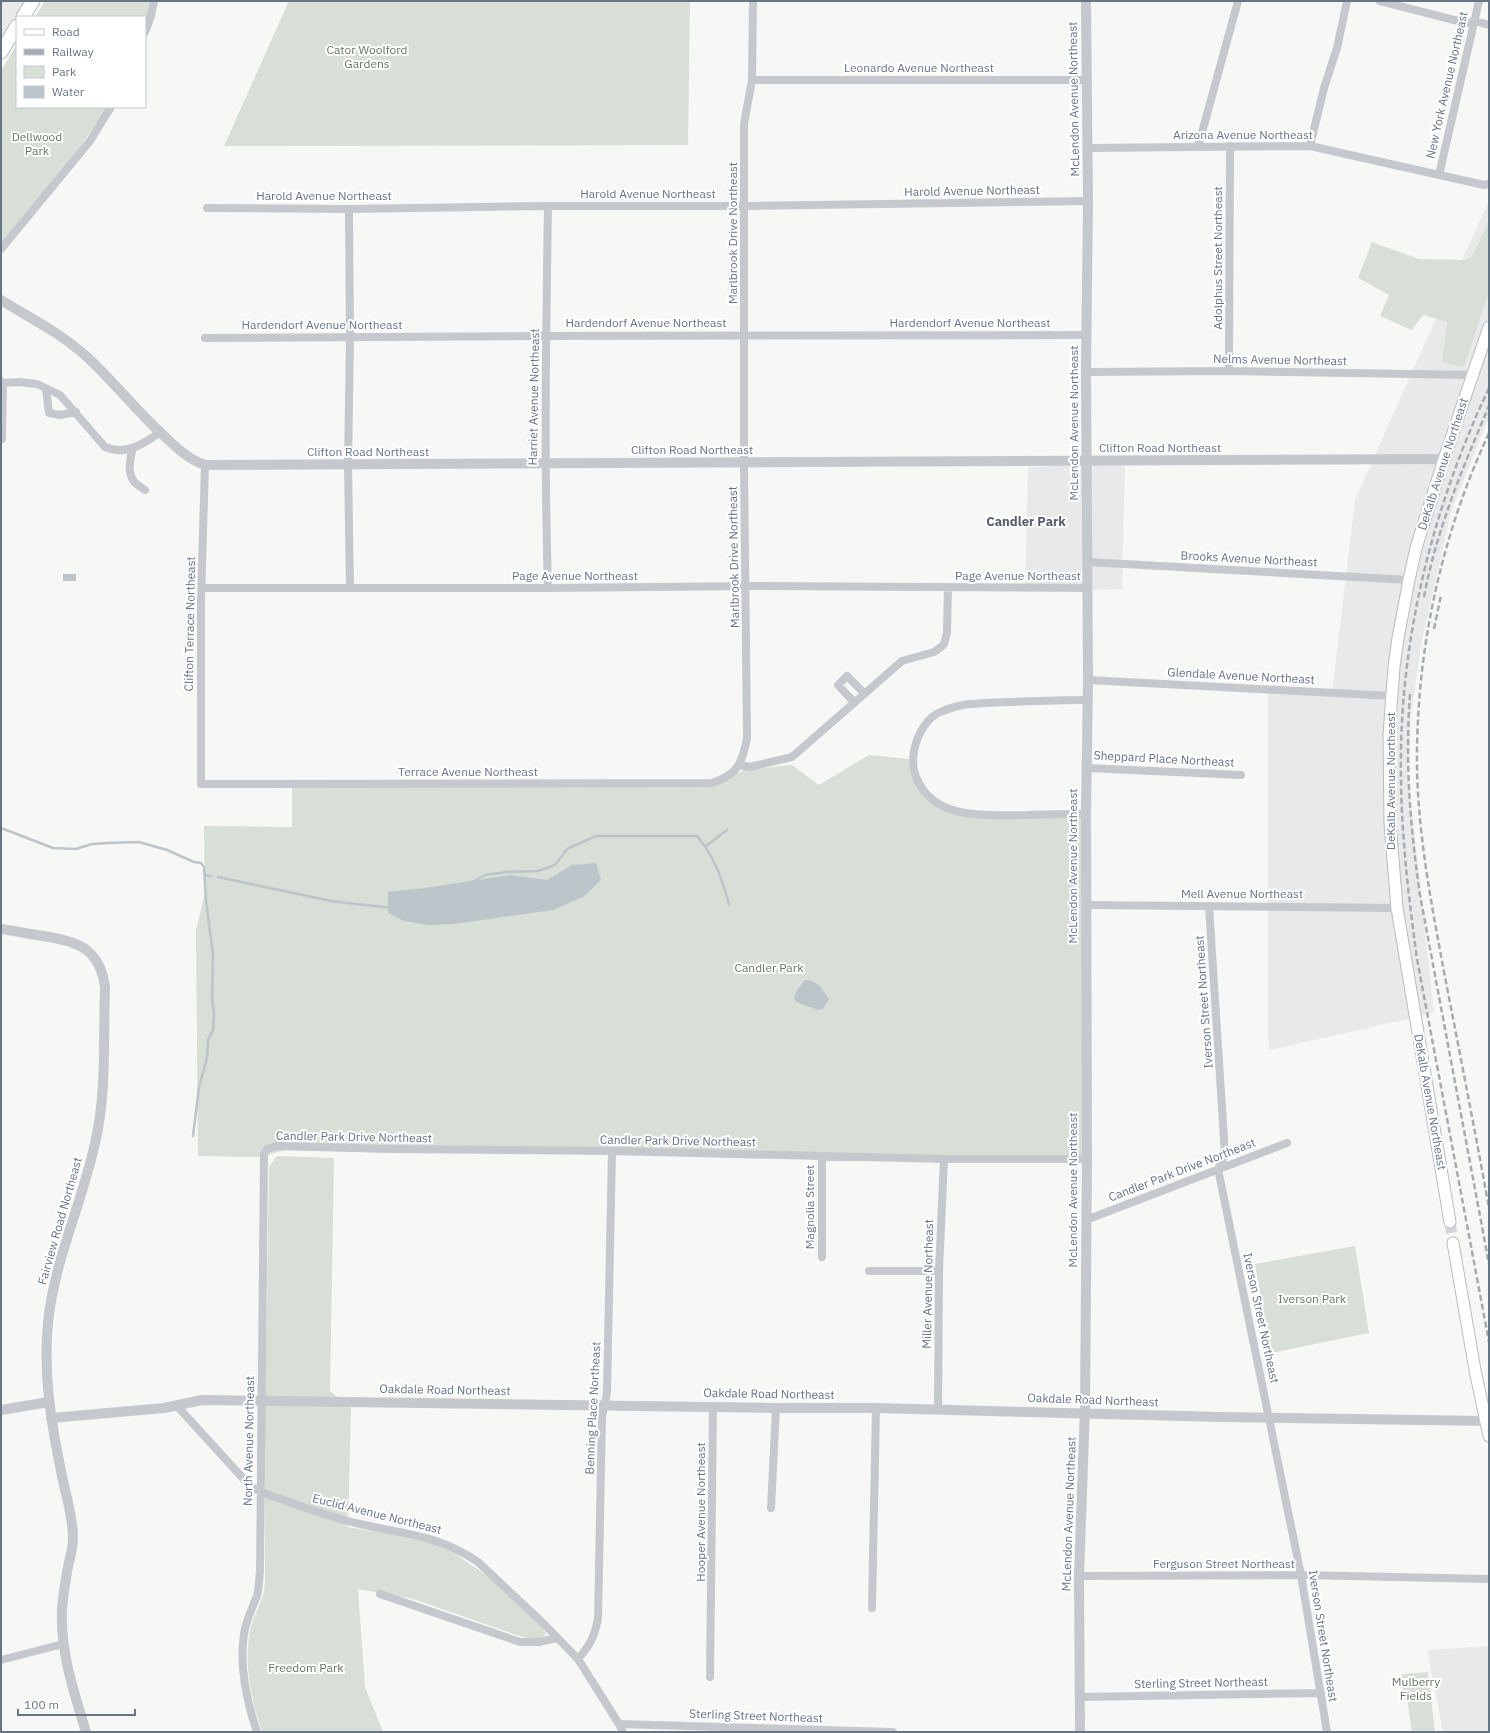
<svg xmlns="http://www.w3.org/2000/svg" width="1490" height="1733" font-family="'IBM Plex Sans',sans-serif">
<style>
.built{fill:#e8e9e8}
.green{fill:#d8dfd6}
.water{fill:#bbc5ca}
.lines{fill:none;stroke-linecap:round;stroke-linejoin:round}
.stream{stroke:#bbc5ca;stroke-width:2.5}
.secondary-tunnel{stroke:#d3d7d9;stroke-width:11;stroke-dasharray:11 5.5;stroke-linecap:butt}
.secondary-casing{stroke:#b7bcc1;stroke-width:13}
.trunk-casing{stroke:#b6b9bd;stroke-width:15}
.minor{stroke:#c5c8cc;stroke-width:8}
.tertiary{stroke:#c5c8cc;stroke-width:10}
.secondary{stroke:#fff;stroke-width:11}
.trunk{stroke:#fff;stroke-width:13}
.rail{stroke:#a5abb1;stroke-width:2.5;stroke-dasharray:6 3;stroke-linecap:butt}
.labels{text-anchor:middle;stroke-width:4;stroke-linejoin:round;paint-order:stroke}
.park-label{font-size:12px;fill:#647861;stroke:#fff}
.street-label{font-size:12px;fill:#667586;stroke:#fff}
.neighbourhood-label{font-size:13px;font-weight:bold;fill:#545f6b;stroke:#fff}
</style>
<rect width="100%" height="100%" fill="#f7f8f5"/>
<path class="built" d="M1,1H28L17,17V21L1,51Z
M1489,200V417L1451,512L1421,645L1411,717L1408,776L1434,1013L1270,1050L1268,1040V687L1332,693L1355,500Z
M1125,464L1122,589L1025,591L1028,467Z
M1489,1646V1732H1443L1427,1650Z"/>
<path class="green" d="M45,1H153L145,24V17H35Z
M289,1H690L688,145L224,146Z
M17,44V107H109L65,167L1,247V71Z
M1489,221V291L1464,367L1442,362L1447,322L1423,315L1412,330L1380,316L1389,295L1358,278L1372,242L1419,259L1465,260L1472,257Z
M869,755L909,759L918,789L935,806L962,815H1083L1084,1161L285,1150L261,1157L198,1156L196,931L205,892L204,826L292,827V786L713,785L744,770L792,765L819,785Z
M277,1156L334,1158L330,1391L351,1408L348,1527L429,1540L454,1553L490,1578L543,1628L546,1634L542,1638L533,1639L522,1637L413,1599L358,1589L365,1687L383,1732H262C251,1699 242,1658 252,1623C255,1615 259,1606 262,1598C265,1590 265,1581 265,1573V1405L269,1167Z
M1355,1246L1369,1333L1271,1353L1255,1264Z
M1428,1672L1435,1732H1412L1407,1699H1403L1402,1674Z"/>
<path class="water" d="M63,574H76V581H63Z
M596,863L601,880L583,897L553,910L454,924L428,925L404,921L388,913V892L425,888L510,875L547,880L572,865Z
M805,980C817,979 823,990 829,999L823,1009L817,1010L813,1008L796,1002L794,998L797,990Z"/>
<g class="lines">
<path class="stream" d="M1,828L53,848L76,849L92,844L108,843L139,842L167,850L194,862L201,863L204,867L206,901L213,954L212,997L214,1014L213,1030L208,1040L207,1058L199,1087L193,1136
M706,846L727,830
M205,875L211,876
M218,877L331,901L391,908
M472,882L485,875L506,872L538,871L555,865L567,849L596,836H697C714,856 722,879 729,904"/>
<path class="secondary-tunnel" d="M1450,1222L1453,1243"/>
<defs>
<path id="secondary" d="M1450,1222L1397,908L1390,823L1389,735L1394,667L1398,638L1409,580L1416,548L1444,459L1489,327
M1453,1243L1475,1370L1489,1436"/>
<path id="trunk" d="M23,17L33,1
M1,52L17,26"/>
</defs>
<use href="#secondary" class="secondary-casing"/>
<use href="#trunk" class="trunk-casing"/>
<path class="minor" d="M1380,1L1466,23L1475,21L1489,25
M145,32L151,16L154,1
M752,80H1086
M1310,146L1324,88L1337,48L1347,1
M1198,147L1238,1
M1088,148L1310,146L1484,185L1489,184
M1439,175L1479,1
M548,206C546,333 544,461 548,588
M207,208L349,209L548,206H751L1088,201
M349,209L350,337L348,465L350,588
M1,249L90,141L111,107
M205,338L542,336L1087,335
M1229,371L1230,146
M1086,372L1229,371L1473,375
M1,381L3,383L19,382L37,384L60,395L105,447C125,456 144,444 160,432
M46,389L49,413L60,415L76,412
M2,439L3,383
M133,448C130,458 127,471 133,480C135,484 141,487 145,490
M205,465L201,601V784L712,783C738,774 742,764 747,738L744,463V124L752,80L753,1
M1088,562L1409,580
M202,588H548L752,586L1088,588
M1088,680L1392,696
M854,702L838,685L847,676L864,693
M740,765L750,767L792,757L902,661L934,652L941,647L944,644L947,633L948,587
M1087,768L1241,775
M1086,814C1067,814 1048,814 1028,815C993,815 940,821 920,785C913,774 912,764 914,751C917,735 927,716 943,711C964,702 986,703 1009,702C1035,701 1061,700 1088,700
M1086,905L1397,908
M1209,906L1225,1155L1218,1169L1301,1575L1327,1732
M822,1156V1257
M1086,1220L1287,1143
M869,1271H939
M177,1406L250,1486C263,1494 275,1497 289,1502C314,1511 339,1520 365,1525C409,1535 438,1535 478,1562L544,1624L578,1659L619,1724L623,1732
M938,1409L939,1271L944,1159
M771,1508L776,1408
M1079,1576L1301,1575L1489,1579
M380,1594L520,1642H539L557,1638
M872,1608L876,1408
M578,1659C590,1645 594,1638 598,1619L602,1417L607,1393L612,1151
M1,1660L63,1644
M710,1677L713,1407
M1081,1697L1321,1693
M619,1724L893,1732
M257,1732C247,1702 239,1666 244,1634C246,1620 252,1609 257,1596C259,1588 259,1579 260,1571L264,1154L267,1149L277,1146L390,1149L612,1151L944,1159H1087"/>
<path class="tertiary" d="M1,300C30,318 62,334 87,357C113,381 135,409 161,433C175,446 187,459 205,465L1444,459
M1,929C15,931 29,934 43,936C78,941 100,949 105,987C103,1039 107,1093 95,1143C82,1204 54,1261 48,1323C43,1373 51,1422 61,1471C65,1493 73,1515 73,1538C73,1549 69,1561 67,1572C65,1584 63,1597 62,1609C60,1652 74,1692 86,1732
M1,1410L49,1402
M51,1418L164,1408L202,1400L776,1408H876L1221,1417L1489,1421
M1080,1732L1079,1576L1085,1407L1087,1159L1086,814L1088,680L1086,372L1088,201L1086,1"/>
<use href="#secondary" class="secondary"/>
<use href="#trunk" class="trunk"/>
<path class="rail" d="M1489,388C1431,511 1398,645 1401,782C1402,842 1409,900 1417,959L1489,1342
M1489,433C1441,536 1416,651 1417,765C1418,837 1432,907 1445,977C1460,1054 1475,1131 1489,1208
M1424,597C1436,531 1463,467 1489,406
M1434,629L1441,595
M1410,694C1405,764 1410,825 1420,895L1489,1264"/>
</g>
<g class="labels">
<g class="park-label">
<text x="367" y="54">Cator Woolford<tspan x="367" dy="14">Gardens</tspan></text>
<text x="37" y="141">Dellwood<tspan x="37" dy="14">Park</tspan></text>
<text x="769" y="972">Candler Park</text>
<text x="1312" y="1303">Iverson Park</text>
<text x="306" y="1672">Freedom Park</text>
<text x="1416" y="1686">Mulberry<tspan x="1416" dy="14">Fields</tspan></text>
</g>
<g class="street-label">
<text x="919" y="72">Leonardo Avenue Northeast</text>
<text transform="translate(1447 85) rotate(-77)" y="4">New York Avenue Northeast</text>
<text transform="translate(1074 99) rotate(-91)" y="4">McLendon Avenue Northeast</text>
<text x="1243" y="139">Arizona Avenue Northeast</text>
<text transform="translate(972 191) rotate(-1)" y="4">Harold Avenue Northeast</text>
<text x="648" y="198">Harold Avenue Northeast</text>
<text x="324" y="200">Harold Avenue Northeast</text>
<text transform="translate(733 233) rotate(-90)" y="4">Marlbrook Drive Northeast</text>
<text transform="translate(1218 258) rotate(-90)" y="4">Adolphus Street Northeast</text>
<text x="646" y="327">Hardendorf Avenue Northeast</text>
<text x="970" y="327">Hardendorf Avenue Northeast</text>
<text x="322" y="329">Hardendorf Avenue Northeast</text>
<text transform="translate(1280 360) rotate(1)" y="4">Nelms Avenue Northeast</text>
<text transform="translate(534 397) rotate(-89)" y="4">Harriet Avenue Northeast</text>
<text transform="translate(1074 423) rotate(-90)" y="4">McLendon Avenue Northeast</text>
<text x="1160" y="452">Clifton Road Northeast</text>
<text x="692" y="454">Clifton Road Northeast</text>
<text x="368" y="456">Clifton Road Northeast</text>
<text transform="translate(1443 464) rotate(-72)" y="4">DeKalb Avenue Northeast</text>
<text transform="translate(734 557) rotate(-91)" y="4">Marlbrook Drive Northeast</text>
<text transform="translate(1249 559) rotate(3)" y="4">Brooks Avenue Northeast</text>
<text x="575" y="580">Page Avenue Northeast</text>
<text x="1018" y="580">Page Avenue Northeast</text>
<text transform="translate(190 624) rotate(-89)" y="4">Clifton Terrace Northeast</text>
<text transform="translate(1241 676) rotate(3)" y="4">Glendale Avenue Northeast</text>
<text transform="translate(1164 759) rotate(3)" y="4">Sheppard Place Northeast</text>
<text x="468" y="776">Terrace Avenue Northeast</text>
<text transform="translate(1391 781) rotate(-90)" y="4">DeKalb Avenue Northeast</text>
<text transform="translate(1073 866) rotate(-90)" y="4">McLendon Avenue Northeast</text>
<text x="1242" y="898">Mell Avenue Northeast</text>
<text transform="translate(1204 1002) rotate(-94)" y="4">Iverson Street Northeast</text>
<text transform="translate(1430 1102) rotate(80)" y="4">DeKalb Avenue Northeast</text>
<text transform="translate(354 1137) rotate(1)" y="4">Candler Park Drive Northeast</text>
<text transform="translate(678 1141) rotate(1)" y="4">Candler Park Drive Northeast</text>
<text transform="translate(1182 1170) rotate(-21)" y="4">Candler Park Drive Northeast</text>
<text transform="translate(1073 1190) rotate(-90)" y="4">McLendon Avenue Northeast</text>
<text transform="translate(810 1207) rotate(-90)" y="4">Magnolia Street</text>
<text transform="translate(60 1221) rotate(-74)" y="4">Fairview Road Northeast</text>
<text transform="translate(928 1284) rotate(-89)" y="4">Miller Avenue Northeast</text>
<text transform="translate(1261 1318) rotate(78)" y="4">Iverson Street Northeast</text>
<text transform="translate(445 1390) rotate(1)" y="4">Oakdale Road Northeast</text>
<text transform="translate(769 1394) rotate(1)" y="4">Oakdale Road Northeast</text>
<text transform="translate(1093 1400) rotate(2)" y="4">Oakdale Road Northeast</text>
<text transform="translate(593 1408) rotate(-87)" y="4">Benning Place Northeast</text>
<text transform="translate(249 1441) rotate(-89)" y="4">North Avenue Northeast</text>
<text transform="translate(701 1512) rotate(-90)" y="4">Hooper Avenue Northeast</text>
<text transform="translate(377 1514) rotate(14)" y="4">Euclid Avenue Northeast</text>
<text transform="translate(1069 1514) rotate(-88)" y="4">McLendon Avenue Northeast</text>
<text x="1224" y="1568">Ferguson Street Northeast</text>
<text transform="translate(1323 1636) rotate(81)" y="4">Iverson Street Northeast</text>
<text transform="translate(1201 1683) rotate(-1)" y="4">Sterling Street Northeast</text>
<text transform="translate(756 1716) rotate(2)" y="4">Sterling Street Northeast</text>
</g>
<g class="neighbourhood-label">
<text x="1026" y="526">Candler Park</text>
</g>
</g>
<rect width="1490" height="1733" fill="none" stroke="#667586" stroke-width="4"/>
<rect x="16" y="16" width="130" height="92" fill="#ffffff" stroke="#c2c8cf"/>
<rect x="24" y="29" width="20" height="6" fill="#ffffff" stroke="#c2c8cf"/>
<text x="52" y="36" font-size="12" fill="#667586">Road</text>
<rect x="24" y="49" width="20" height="6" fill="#a5abb1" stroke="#c2c8cf"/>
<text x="52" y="56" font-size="12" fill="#667586">Railway</text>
<rect x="24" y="66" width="20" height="12" fill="#d8dfd6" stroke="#c2c8cf"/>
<text x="52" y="76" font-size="12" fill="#667586">Park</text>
<rect x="24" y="86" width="20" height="12" fill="#bbc5ca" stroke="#c2c8cf"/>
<text x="52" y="96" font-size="12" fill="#667586">Water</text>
<path d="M18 1709v6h117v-6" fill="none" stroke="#667586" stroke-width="2"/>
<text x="24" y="1709" font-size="12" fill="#667586" stroke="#ffffff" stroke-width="3" paint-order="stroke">100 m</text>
</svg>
